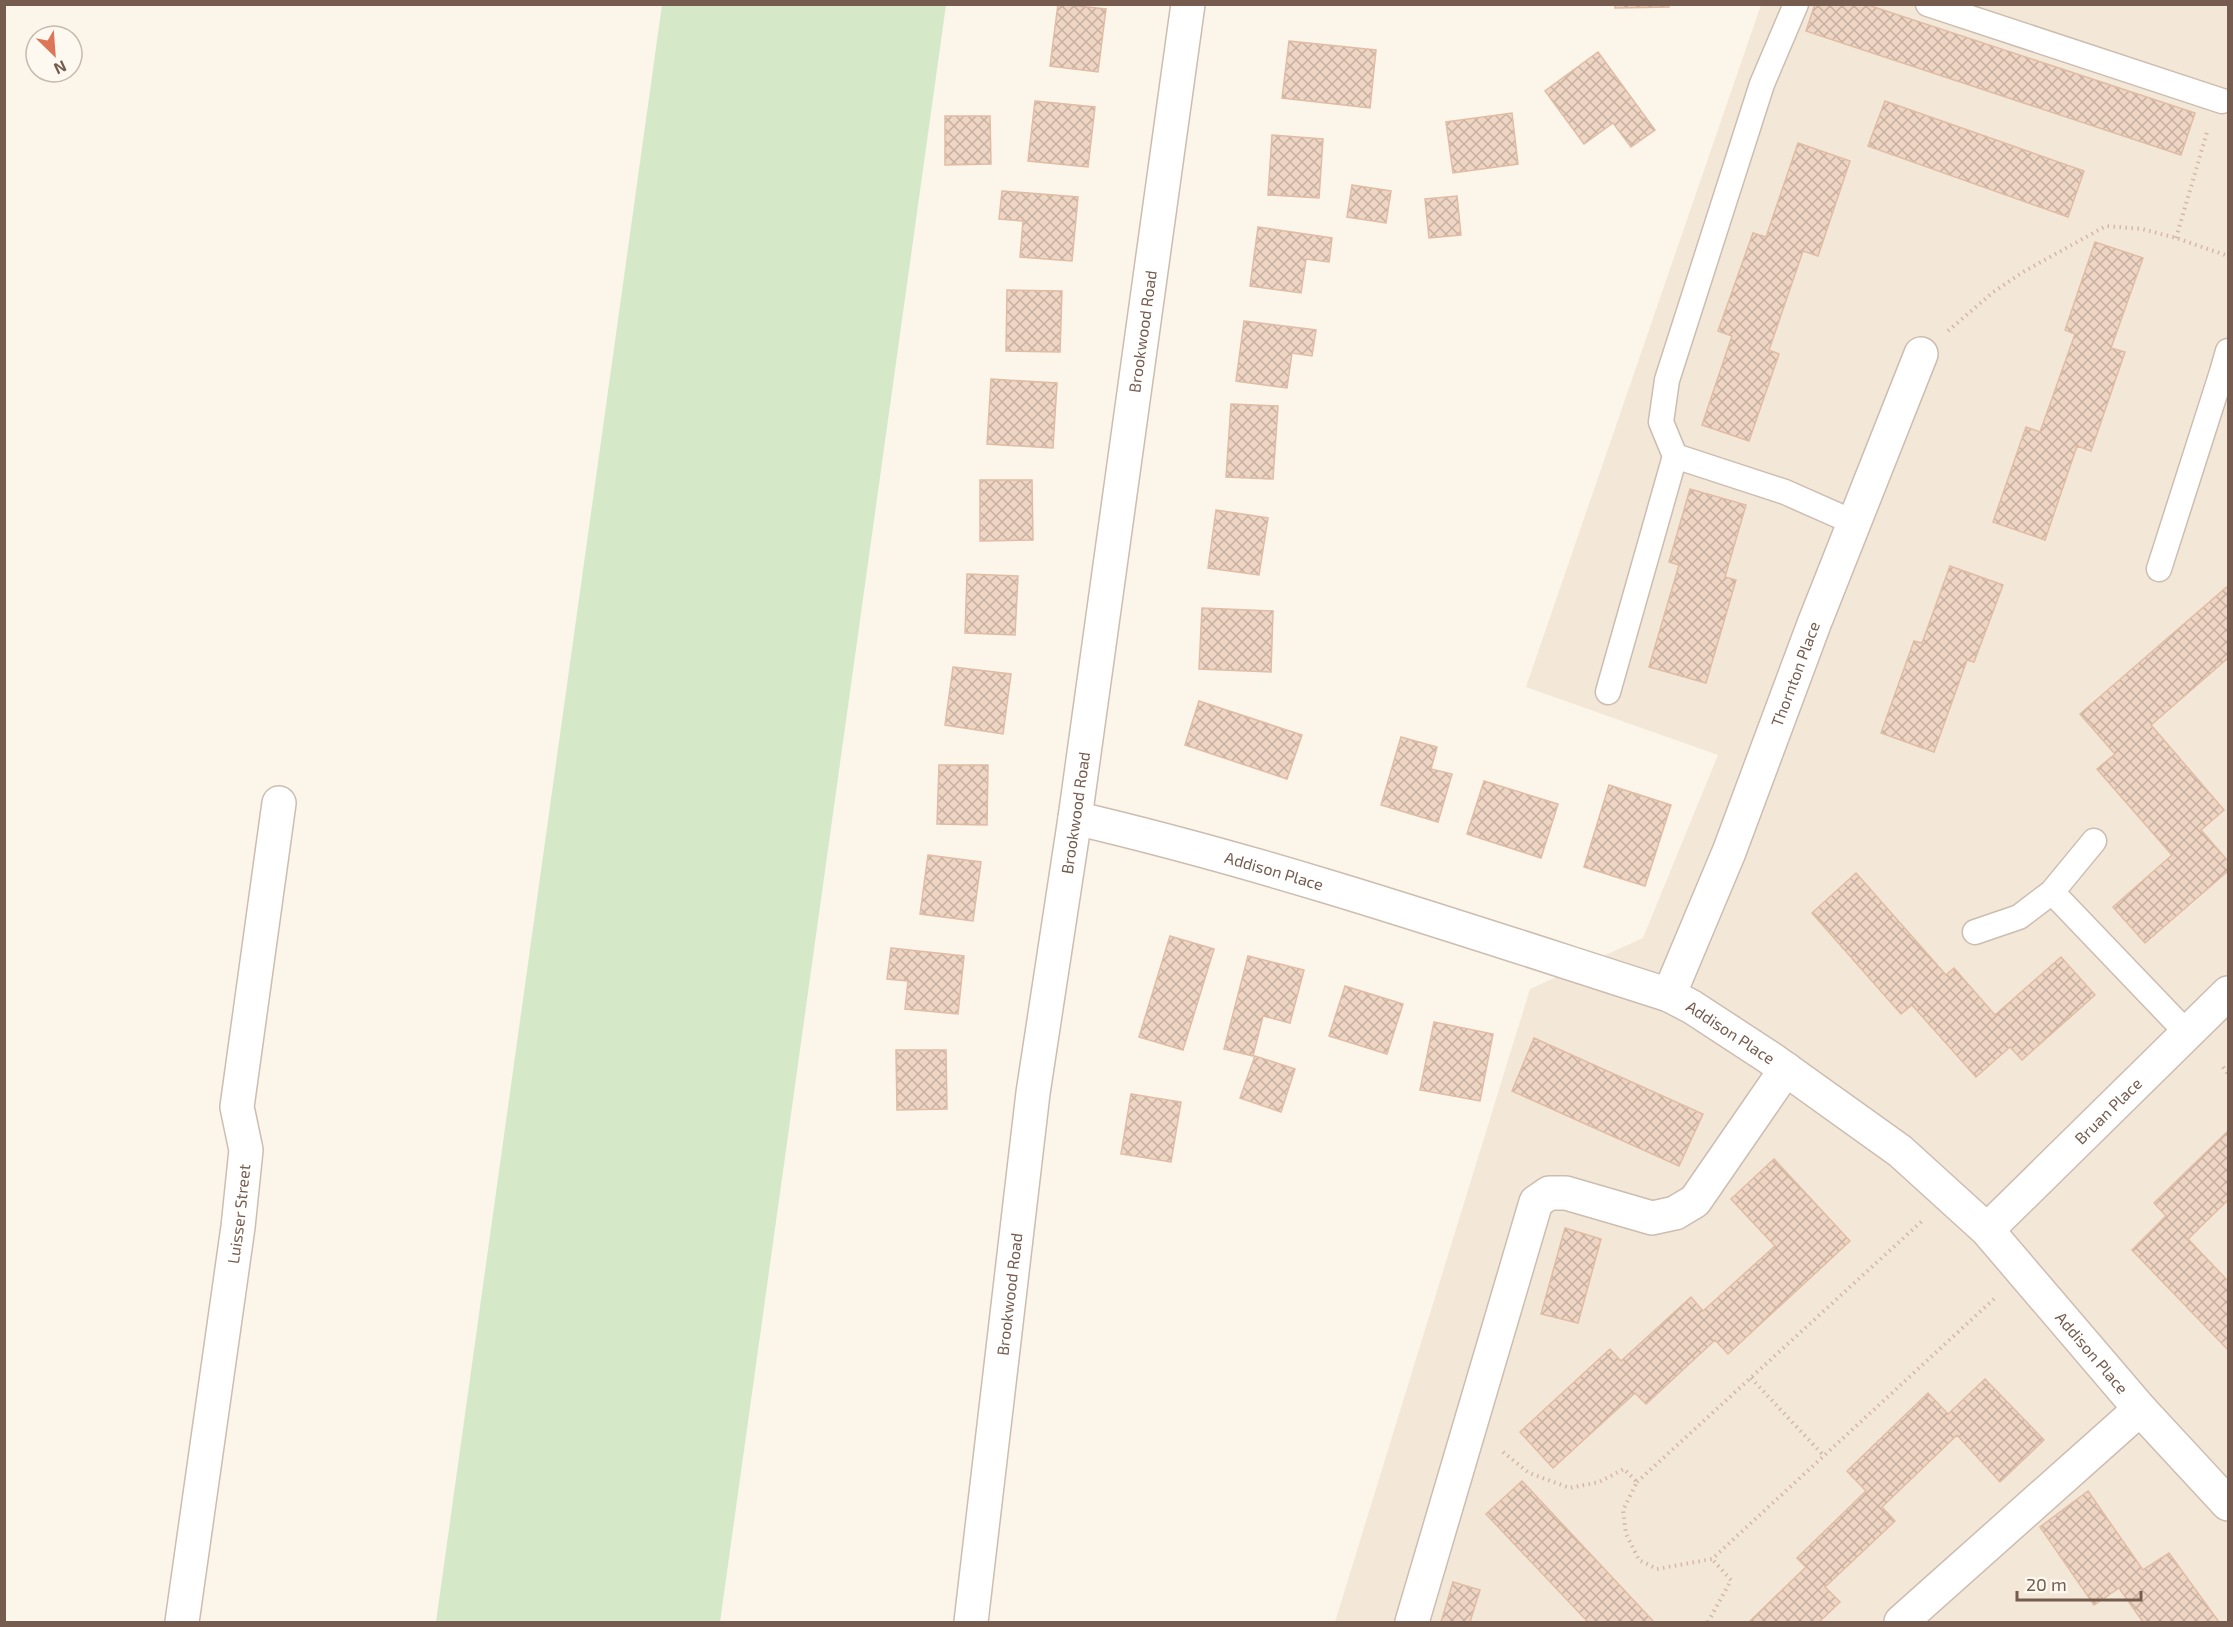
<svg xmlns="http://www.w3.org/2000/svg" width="2233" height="1627" font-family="'Exo 2',sans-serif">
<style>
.residential{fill:#f3e7d8}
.green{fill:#d5e9c8}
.building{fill:url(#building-cross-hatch);stroke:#e1bca4;stroke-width:1.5}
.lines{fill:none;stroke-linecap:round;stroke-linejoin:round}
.service-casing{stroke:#cdbdb0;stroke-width:27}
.minor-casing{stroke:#cdbdb0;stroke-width:36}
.path{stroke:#d4b8a5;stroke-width:4;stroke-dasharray:1.5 4.5;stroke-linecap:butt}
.service{stroke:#fff;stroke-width:24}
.minor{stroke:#fff;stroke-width:33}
.labels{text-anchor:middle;stroke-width:4.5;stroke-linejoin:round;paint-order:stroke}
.street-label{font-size:16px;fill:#755c4e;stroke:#fef9f0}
</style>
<defs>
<pattern id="building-cross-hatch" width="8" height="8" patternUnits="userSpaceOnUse" patternTransform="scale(1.5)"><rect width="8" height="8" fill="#efd5c3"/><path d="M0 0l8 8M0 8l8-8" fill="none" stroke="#c6b0a1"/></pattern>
</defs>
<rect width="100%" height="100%" fill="#fbf5ea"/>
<path class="residential" d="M1761,5H2228V1622H1335L1530,989L1643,938L1718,755L1526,687Z"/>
<path class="green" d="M662,5H946L720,1622H436Z"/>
<path class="building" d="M1058,4L1106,9L1098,72L1050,66Z
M1615,4H1669V7L1615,8Z
M1815,4H1865L2195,113L2181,155L1806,31Z
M1289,41L1376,50L1370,108L1282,98Z
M1598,52L1655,130L1631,147L1613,123L1584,144L1545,91Z
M1035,101L1095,107L1088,167L1028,161Z
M1885,101L2084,171L2068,217L1868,146Z
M1512,113L1518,164L1453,173L1446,122Z
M945,116H990L991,164L945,165Z
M1272,135L1323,139L1319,198L1268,195Z
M1798,143L1850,161L1818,256L1803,251L1769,350L1779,354L1749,441L1702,425L1732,336L1718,331L1753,233L1766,237Z
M1352,185L1391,191L1386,223L1347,217Z
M1002,191L1078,197L1072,261L1020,257L1023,221L999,219Z
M1457,196L1461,235L1429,238L1425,199Z
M1258,227L1332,238L1329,262L1306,259L1301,293L1250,286Z
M2095,242L2143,258L2111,348L2125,352L2091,451L2077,446L2045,540L1993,522L2026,427L2040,432L2075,334L2065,330Z
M1007,290L1062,291L1060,352L1006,351Z
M1244,321L1316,330L1312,356L1292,353L1287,388L1236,381Z
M991,379L1057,383L1053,448L987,444Z
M1231,404L1278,406L1273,479L1226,477Z
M980,480H1032L1033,540L980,541Z
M1690,489L1746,505L1725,577L1736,580L1706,683L1649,667L1679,565L1669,562Z
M1216,510L1268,518L1259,575L1208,568Z
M1950,566L2003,585L1974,662L1967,660L1934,752L1881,733L1914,641L1922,643Z
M967,574L1018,576L1015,635L965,633Z
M2228,586V658L2151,725L2224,810L2201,830L2228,861V871L2145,943L2113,907L2172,855L2097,769L2115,754L2080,714Z
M1202,608L1273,611L1271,672L1199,669Z
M953,667L1011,674L1003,734L945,725Z
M1199,701L1302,735L1287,779L1185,745Z
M1401,737L1437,747L1431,769L1452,774L1438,822L1381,805Z
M939,765H988L987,825L937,824Z
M1484,781L1558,804L1541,858L1467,834Z
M1609,785L1671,805L1645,886L1584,867Z
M928,855L981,862L973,921L920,914Z
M1856,873L1946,975L1954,968L1995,1015L2061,957L2095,995L2022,1060L2010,1047L1976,1077L1912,1005L1901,1014L1812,913Z
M1170,936L1214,949L1183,1050L1139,1037Z
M891,948L964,956L958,1014L905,1009L908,981L887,979Z
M1248,956L1304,970L1290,1023L1263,1016L1253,1056L1224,1049Z
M1345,986L1403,1004L1387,1054L1329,1036Z
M1434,1022L1493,1034L1480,1101L1420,1090Z
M1534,1038L1703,1114L1679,1166L1512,1091Z
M896,1050H946L947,1109L897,1110Z
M1255,1056L1295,1069L1281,1112L1240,1098Z
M1131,1094L1181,1102L1171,1162L1121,1154Z
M2228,1131V1200L2188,1239L2228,1281V1350L2132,1250L2166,1216L2154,1203Z
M1774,1159L1850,1241L1728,1354L1715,1340L1646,1404L1635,1393L1553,1468L1520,1432L1610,1349L1621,1361L1691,1297L1703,1311L1775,1246L1731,1199Z
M1565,1228L1601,1239L1578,1323L1541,1314Z
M1985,1379L2044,1440L2000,1482L1957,1435L1882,1507L1895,1521L1825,1587L1840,1602L1819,1622H1749L1806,1567L1797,1558L1866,1491L1847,1471L1928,1393L1948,1414Z
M1522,1481L1654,1622H1588L1486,1514Z
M2088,1491L2143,1570L2169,1553L2219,1622H2143L2119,1588L2094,1605L2040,1527Z
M1453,1582L1480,1590L1470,1622H1441Z"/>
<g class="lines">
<defs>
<path id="service" d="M1928,4L2222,101
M2222,372L2228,351
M1675,456L1661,422L1667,380L1762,84L1796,4
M2159,569L2222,372L2228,374
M1608,692L1675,456L1785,492L1855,523
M2052,892L2187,1033
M1975,932L2019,917L2052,892L2094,841"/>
<g id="minor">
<path id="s1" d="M1075,818C1276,865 1472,932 1669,995L1692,1007L1770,1058L1900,1151L1987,1230L2140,1409L2228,1504"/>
<path id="s2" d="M1669,995L1729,852L1814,624L1921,354"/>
<path id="s3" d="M1987,1230L2228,993"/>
<path id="s4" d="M182,1622L238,1227L246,1150L237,1107L279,803"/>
<path id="s5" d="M971,1622L1033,1093L1075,818L1188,4"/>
<path d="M1412,1622L1536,1202L1549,1193H1566L1652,1218L1675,1213L1695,1201L1786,1069"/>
<path d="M1901,1622L2140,1409"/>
</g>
</defs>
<use href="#service" class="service-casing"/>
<use href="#minor" class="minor-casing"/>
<path class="path" d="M2176,238L2207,132
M1948,331L1992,293L2023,272L2106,226L2142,229L2176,238L2228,256
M2223,1067L2228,1074
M1751,1378L1824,1456
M1503,1452L1529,1473L1570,1488L1599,1482L1624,1469L1637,1482L1623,1510L1626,1534L1639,1560L1657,1569L1712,1559L1996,1297
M1637,1482L1922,1221
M1708,1622L1731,1580L1712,1559"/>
<use href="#service" class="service"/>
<use href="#minor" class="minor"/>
</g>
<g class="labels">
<g class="street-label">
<text dy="6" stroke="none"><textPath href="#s5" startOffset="1302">Brookwood Road</textPath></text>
<text dy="6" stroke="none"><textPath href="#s2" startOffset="345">Thornton Place</textPath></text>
<text dy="6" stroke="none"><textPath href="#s5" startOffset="816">Brookwood Road</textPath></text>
<text dy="6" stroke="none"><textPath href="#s1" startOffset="206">Addison Place</textPath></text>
<text dy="6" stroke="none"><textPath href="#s1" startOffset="692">Addison Place</textPath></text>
<text dy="6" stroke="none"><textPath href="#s3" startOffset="170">Bruan Place</textPath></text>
<text dy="6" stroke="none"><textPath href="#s4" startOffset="412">Luisser Street</textPath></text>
<text dy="6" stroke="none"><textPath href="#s5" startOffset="330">Brookwood Road</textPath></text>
<text dy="6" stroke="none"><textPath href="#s1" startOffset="1178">Addison Place</textPath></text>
</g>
</g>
<rect width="2233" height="1627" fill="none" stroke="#755c4e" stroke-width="12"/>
<g transform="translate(54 54) rotate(155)"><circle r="28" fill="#fef9f0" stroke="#c7baaf" stroke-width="1.5"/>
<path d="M0-4.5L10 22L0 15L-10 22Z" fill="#dd7657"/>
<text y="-9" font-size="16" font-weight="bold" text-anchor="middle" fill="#755c4e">N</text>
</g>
<path d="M2017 1591v9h124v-9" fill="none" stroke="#755c4e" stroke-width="3"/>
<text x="2026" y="1591" font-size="18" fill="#755c4e" stroke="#fef9f0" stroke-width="4.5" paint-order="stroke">20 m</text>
</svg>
